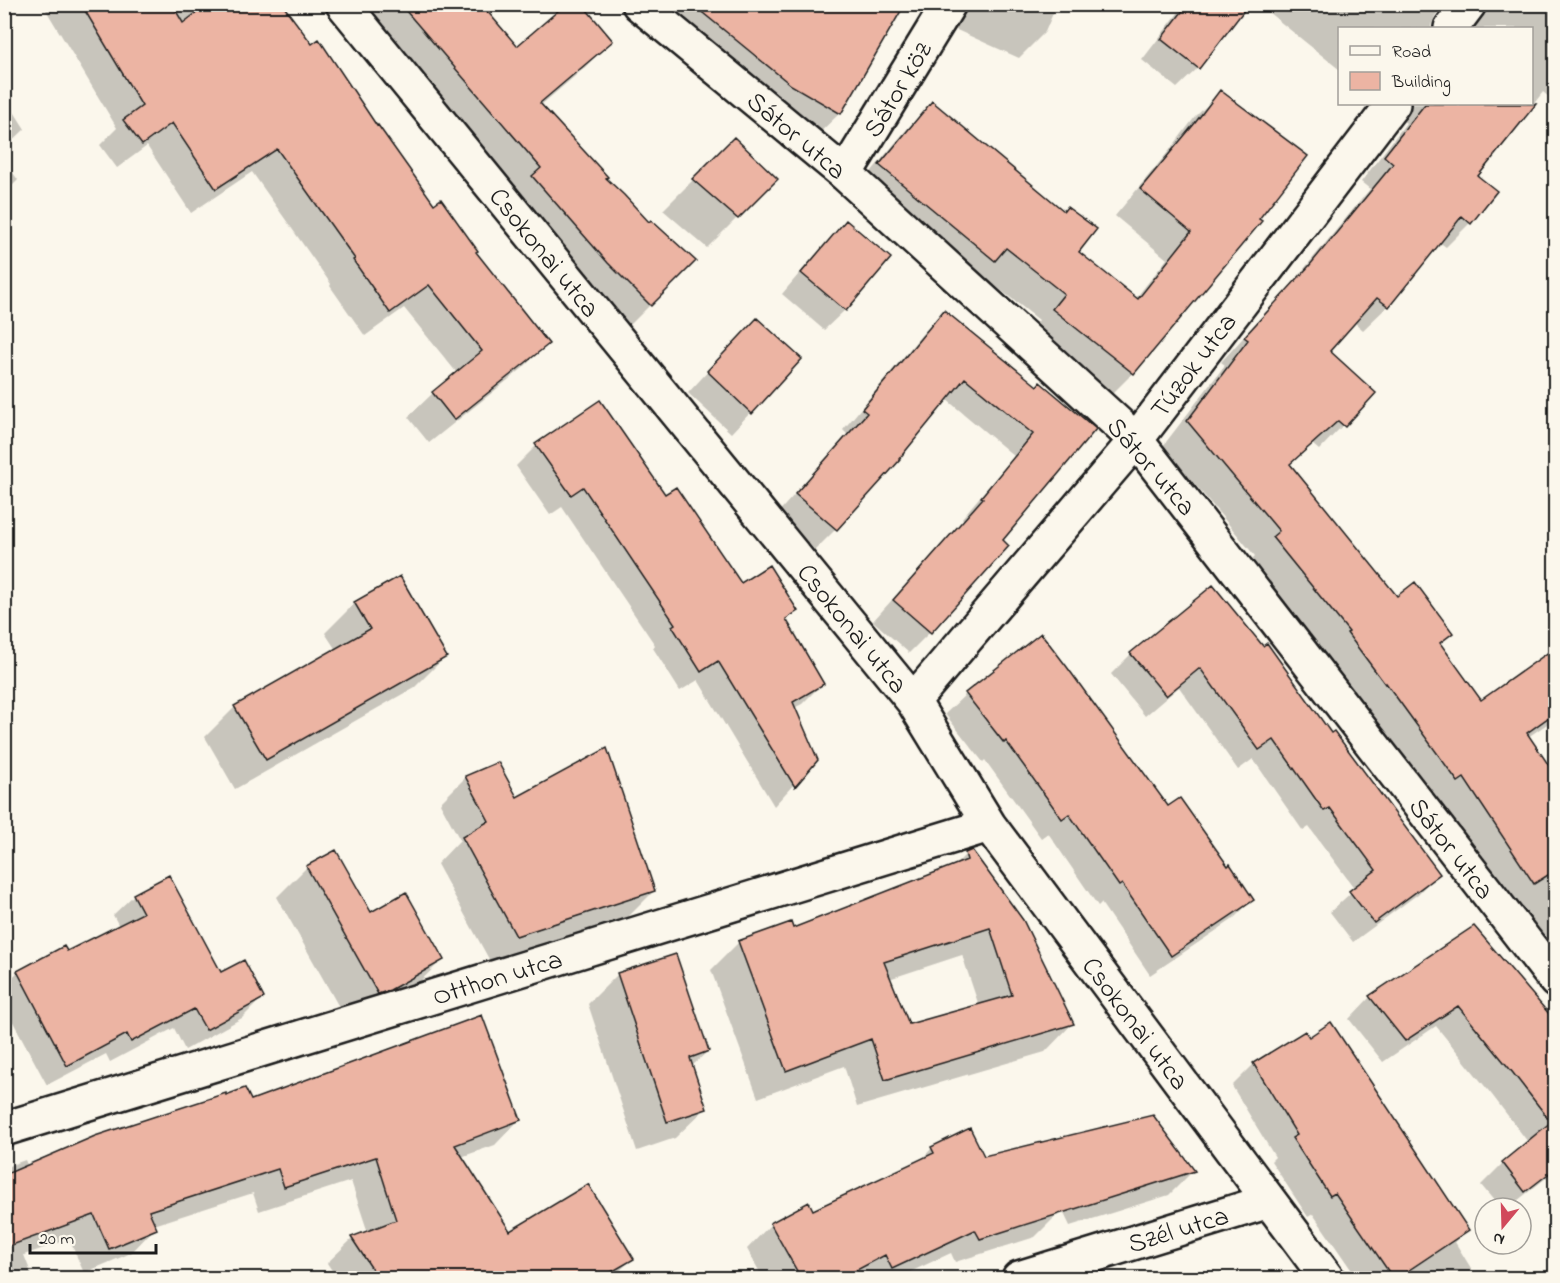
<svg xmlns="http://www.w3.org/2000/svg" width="1560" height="1283" font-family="'Indie Flower',sans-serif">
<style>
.shadow{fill:#0003;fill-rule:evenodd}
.building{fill:#ecb4a3;stroke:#1c1c1c;stroke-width:1.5;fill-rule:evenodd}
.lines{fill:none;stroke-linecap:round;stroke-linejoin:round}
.street-casing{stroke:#1c1c1c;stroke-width:38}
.street{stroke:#fbf7ec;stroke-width:33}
.labels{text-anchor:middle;stroke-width:5;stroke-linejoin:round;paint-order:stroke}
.street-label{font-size:27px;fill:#1c1c1c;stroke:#fbf7ec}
</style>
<rect width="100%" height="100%" fill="#fbf7ec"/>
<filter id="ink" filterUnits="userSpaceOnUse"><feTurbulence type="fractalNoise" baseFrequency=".0167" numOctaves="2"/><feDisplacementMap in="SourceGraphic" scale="12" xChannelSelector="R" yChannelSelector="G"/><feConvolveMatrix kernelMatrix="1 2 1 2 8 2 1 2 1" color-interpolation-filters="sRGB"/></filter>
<g filter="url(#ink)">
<path class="shadow" d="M51,4H281L376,128L434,206L474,253L547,343L523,368L429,443L408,417L433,393L457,373L404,308L365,336L330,286L331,284L252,172L191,213L147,146L117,168L100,145L117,128L46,10Z
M349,4H479L517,48L611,41L582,70L541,105L604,179L649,224L694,261L621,334Z
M634,4H1057L1045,32L1019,58L939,22L932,14L923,11L918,12L903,5L840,113L813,139Z
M1185,4H1247L1198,68L1177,88L1142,60Z
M1258,4H1556V103L1543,92L1476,177L1470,223L1446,247L1439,242L1388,306L1363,330L1354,322L1328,351L1374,393L1319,450L1312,444L1289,465L1397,598L1451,633L1439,645L1481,702L1556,658V718L1528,737L1556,779V965L1517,903L1509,908L1439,801L1433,805L1324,659L1326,657L1249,562L1255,556L1163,446L1225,365L1221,362L1285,292L1370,189L1361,182L1406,123L1381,104H1532V28H1463L1447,9L1439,10L1435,16L1431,25V28H1340V70Z
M1221,92L1257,219L1260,222L1133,373L1107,399L1028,335L1039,320L980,274L968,285L855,191L907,129L932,103L1077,252L1135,299L1167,259L1115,216L1169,151L1195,117Z
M4,96L25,129L4,149Z
M734,139L776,179L707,248L663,210Z
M4,160L18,180L4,194Z
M846,222L889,258L845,310L824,330L782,294L826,242Z
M944,312L1036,388L1094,429L1000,541L1006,546L930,632L909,653L873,621L964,520L962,518L1014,456L946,399L898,460L836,529L815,550L776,515L848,435L843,430L924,332Z
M737,340L751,412L731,433L688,393Z
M599,402L664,496L740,585L796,611L785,621L822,684L802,704L794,708L816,760L774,806L698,680L680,691L653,648L655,645L562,507L550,515L516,466L536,446Z
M1213,587L1438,873L1418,894L1353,942L1330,912L1355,889L1309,827L1303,831L1253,759L1238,770L1179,687L1145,716L1111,674L1131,654Z
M355,603L445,657L415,687L235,789L205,737L235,707L336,650L325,633Z
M1040,635L1168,808L1252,900L1232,920L1150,975L1101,903L1098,906L1048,833L1041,838L985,760L983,762L945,714L966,694Z
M466,777L516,799L654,891L628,917L490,961L437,864L460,840L440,803Z
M966,854L1072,1024L1045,1052L857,1107L844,1066L758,1098L711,970L739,942L792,930L952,868ZM962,955L979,1006L908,1025L889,979Z
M307,867L371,914L442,960L412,989L348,1023L277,897Z
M134,895L220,974L262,998L242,1018L185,1050L174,1028L110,1062L106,1054L47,1085L4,1005V985L18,972L66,953L119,926L113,915Z
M1474,928L1556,1025V1170L1508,1208H1500L1481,1185L1503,1163L1528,1142L1492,1095L1436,1026L1383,1062L1349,1019L1370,997Z
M618,974L708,1051L691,1067L705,1109L675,1138L637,1151L588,1004Z
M1254,1064L1467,1230L1455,1242L1477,1278H1357L1313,1214L1308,1217L1271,1161L1275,1157L1232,1086Z
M250,1102L519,1120L495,1145L461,1157L509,1233L632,1259L612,1278H337L327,1263L352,1239L368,1233L351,1181L259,1211L253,1193L154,1225L155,1228L131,1253L84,1273L69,1239L24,1255L33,1278H4V1162L6,1167L25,1160L28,1167Z
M932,1148L983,1158L1193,1171L1169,1195L1070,1226L1059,1203L1060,1212L1035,1237L955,1262L951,1253L897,1278H763L747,1249L771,1224L813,1212L919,1162Z"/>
<path class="building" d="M81,4H172L183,23L208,4H282L312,44L319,39L377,126L378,125L434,204L441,199L478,251L476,252L549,344L454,420L432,392L482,351L429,285L390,313L353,260L355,259L277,149L216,189L172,123L142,145L123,120L142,106Z
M400,4H481L517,46L566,4H582L613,41L540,103L608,177L606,178L624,195L649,222L651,220L696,261L651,306L608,263L532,176L541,168Z
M692,4H905L841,114L791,85Z
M1188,4H1249L1199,69L1161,39Z
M1220,90L1308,156L1259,219L1262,221L1134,374L1052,309L1064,294L1006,248L995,261L879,165L932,101L1064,211L1067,207L1097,229L1079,252L1138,299L1191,232L1140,189L1195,123Z
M1425,104H1536L1478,176L1497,191L1471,224L1462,216L1389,307L1377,298L1330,351L1376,393L1345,427L1338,421L1290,464L1397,596L1415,582L1453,633L1440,643L1481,700L1556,647V712L1527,733L1556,776V870L1534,884L1464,778L1458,782L1386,683L1385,684L1347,633L1349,632L1272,537L1279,531L1187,421L1248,340L1244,337L1309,266L1393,164L1384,156Z
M734,137L778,179L738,219L692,179Z
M846,220L891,258L846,311L801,273Z
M944,310L1037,386L1040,382L1096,429L1003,540L1009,546L931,633L893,600L983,498L981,497L1033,434L965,378L899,459L900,460L837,530L795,494L867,413L862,409Z
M757,318L802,359L752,414L707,371Z
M600,400L665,494L676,487L741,583L769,565L798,611L786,619L824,684L793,702L818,760L795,787L718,661L701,672L672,626L675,624L583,487L571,495L535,444Z
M400,576L447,657L266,760L234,706L370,629L354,602Z
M1213,585L1263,646L1267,643L1331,733L1334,731L1440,874L1374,923L1349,891L1376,870L1330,808L1324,811L1274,740L1259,750L1200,668L1166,696L1130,653Z
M1041,633L1067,667L1168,806L1180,798L1228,866L1230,864L1254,900L1171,956L1122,884L1119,886L1069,814L1062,819L1006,741L1004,743L965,693Z
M607,748L655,891L516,936L462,837L489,821L465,776L498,762L517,797Z
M336,850L371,912L406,892L444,960L390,990L378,994L306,866Z
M972,850L1023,920L1074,1024L885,1080L871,1039L786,1071L738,941L791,922L793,928L967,860L965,853ZM990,928L1012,995L909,1024L884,962Z
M169,875L221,972L244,960L264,998L206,1030L194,1009L131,1042L127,1034L67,1066L17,971L64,946L67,951L143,913L133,894Z
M1474,926L1556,1022V1168L1525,1192L1502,1162L1551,1122L1513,1073L1458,1006L1405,1041L1369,996Z
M676,954L709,1051L690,1058L707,1109L667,1122L617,973Z
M482,1015L521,1120L455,1145L510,1231L588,1184L634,1259L601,1278H378L351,1237L396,1220L376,1157L284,1187L278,1169L149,1211L157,1229L109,1249L94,1215L4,1248V1175L95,1136L226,1093V1095L245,1088L251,1100Z
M1331,1022L1469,1230L1397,1278H1393L1335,1193L1330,1196L1292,1138L1297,1135L1253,1063L1305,1031L1309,1037Z
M1153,1115L1195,1171L980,1239L975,1230L892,1269L885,1255L842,1278H801L770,1223L809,1202L813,1210L934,1153L931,1147L970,1128L984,1156Z"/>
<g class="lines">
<defs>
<path id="street" d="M343,4L913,701L989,825L1327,1278
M639,4L845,174L1136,440L1556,981
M1451,28L1469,4
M845,174L949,4
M913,701L1136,440L1393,104
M4,1129L989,825
M1019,1278L1269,1201"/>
</defs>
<use href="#street" class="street-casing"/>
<use href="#street" class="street"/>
</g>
</g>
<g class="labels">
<g class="street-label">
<text transform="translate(897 89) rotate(-59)" y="9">Sátor köz</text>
<text transform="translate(797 135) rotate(40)" y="9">Sátor utca</text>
<text transform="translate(545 252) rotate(51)" y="9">Csokonai utca</text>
<text transform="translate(1193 365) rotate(-53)" y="9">Túzok utca</text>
<text transform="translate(1152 466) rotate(49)" y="9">Sátor utca</text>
<text transform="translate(853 628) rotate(51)" y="9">Csokonai utca</text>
<text transform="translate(1452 848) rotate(52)" y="9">Sátor utca</text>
<text transform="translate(497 977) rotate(-17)" y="9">Otthon utca</text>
<text transform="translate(1136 1023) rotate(53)" y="9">Csokonai utca</text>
<text transform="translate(1178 1229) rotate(-17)" y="9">Szél utca</text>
</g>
</g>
<rect width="1560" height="1283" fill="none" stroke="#fbf7ec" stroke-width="24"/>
<rect x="12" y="12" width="1536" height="1259" fill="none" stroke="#1c1c1c" stroke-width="2" filter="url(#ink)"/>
<rect x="1338" y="27" width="195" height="78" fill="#fbf7ec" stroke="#a29f99" stroke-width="1.5"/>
<rect x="1350" y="46" width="30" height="9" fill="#fbf7ec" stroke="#a29f99" stroke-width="1.5"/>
<text x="1392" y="57" font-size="18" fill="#1c1c1c">Road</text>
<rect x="1350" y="72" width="30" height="18" fill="#ecb4a3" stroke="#a29f99" stroke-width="1.5"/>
<text x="1392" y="87" font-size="18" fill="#1c1c1c">Building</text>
<g transform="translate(1503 1226) rotate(199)"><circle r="28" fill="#fbf7ec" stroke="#a29f99" stroke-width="1.5"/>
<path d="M0-4.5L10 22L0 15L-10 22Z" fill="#d1495b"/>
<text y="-9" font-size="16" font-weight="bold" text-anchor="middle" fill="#1c1c1c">N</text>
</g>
<path d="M30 1244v9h126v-9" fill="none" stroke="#1c1c1c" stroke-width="3"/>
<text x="39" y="1244" font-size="18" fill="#1c1c1c" stroke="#fbf7ec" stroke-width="4.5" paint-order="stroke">20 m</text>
</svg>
